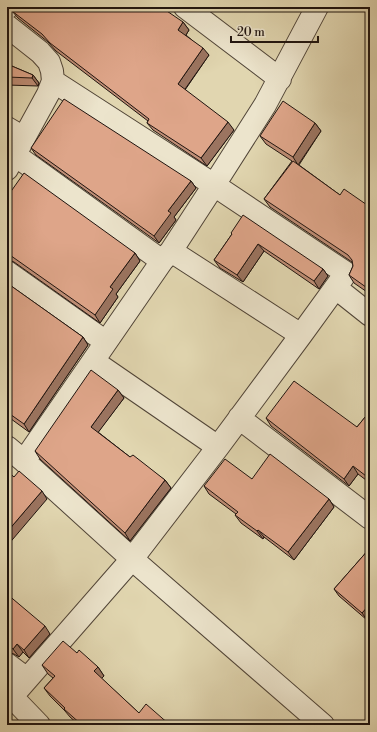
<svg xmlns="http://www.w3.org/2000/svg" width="377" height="732" font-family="'Libre Bodoni',serif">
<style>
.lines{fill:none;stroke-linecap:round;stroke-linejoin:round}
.street-casing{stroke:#504437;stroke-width:24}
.street{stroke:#ece4cc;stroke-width:22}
.wall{fill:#bf8e76;stroke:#1f140f}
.shaded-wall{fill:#9b7460;stroke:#1f140f}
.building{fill:#dea589;stroke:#1f140f}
</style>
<rect width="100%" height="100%" fill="#e1d6b0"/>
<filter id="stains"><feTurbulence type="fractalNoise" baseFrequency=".005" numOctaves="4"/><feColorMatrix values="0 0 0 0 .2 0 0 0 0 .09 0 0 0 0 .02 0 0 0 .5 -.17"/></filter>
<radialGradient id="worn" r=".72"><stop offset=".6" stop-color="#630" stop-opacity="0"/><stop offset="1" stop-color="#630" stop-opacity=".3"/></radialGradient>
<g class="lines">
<defs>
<path id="street" d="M185,7L280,79
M7,8L8,7
M7,26L40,52L49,62L52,71L53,81L48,94L7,169
M7,128L24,138
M15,155L162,261
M171,251L301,335
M7,272L106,342
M336,288L370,315
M93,361L218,447
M239,418L370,518
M7,447L24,461L132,559L323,725
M24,461L162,261L171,251L214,185L265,105L317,7
M7,664L27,679
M12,697L39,725
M7,702L132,559L218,447L301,335L346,273L214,185L53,81"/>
</defs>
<use href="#street" class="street-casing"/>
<use href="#street" class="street"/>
</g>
<path class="wall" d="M12,11L183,22L189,30L186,35L209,55L185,90L234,130L207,166L153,130L147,123L148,121L56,51L48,42L18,18Z
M7,64L33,75L39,83L38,86L7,85Z
M315,123L321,131L299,165L340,195L370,207V294L354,283L349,275L353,266L352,262L270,207L264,199L292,161L266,144L260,136Z
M31,148L191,181L196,188L174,217L176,220L159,243L36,155Z
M7,197L135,253L140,261L116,294L118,297L100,323L14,262L9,260H7Z
M231,233L323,269L328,276L319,289L264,251L243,282L220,268L214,260L232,234Z
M7,283L83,337L88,345L29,432L7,416Z
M118,390L124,398L98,432L130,457L165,480L171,488L130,541L40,459L35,451Z
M370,411V483L358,474L349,486L271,426L266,418L357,427Z
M252,479L329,499L334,507L294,560L264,537L263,539L241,523L235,515L236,514L209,494L204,486Z
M370,548V617L367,620L339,596L334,589Z
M7,594L50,634L29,658L23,652L19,657L14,654L7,652Z
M77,653L98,667L104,676L101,678L139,713L170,725H79L70,717L65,711L50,696L44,688L53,678L48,674L42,665Z"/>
<path class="shaded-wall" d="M183,22L189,30L184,38L178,30Z
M203,48L209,55L183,92L178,84Z
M33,75L39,83L38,86L32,78Z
M228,122L234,130L207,166L201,158Z
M315,123L321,131L298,165L293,157Z
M191,181L196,188L174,217L176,220L159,243L154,236L168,211Z
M258,244L264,251L243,282L237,275Z
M135,253L140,261L116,294L118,297L100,323L95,315L110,287Z
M323,269L328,276L319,289L314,281Z
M83,337L88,345L29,432L24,424Z
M118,390L124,398L97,434L91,427Z
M353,466L358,474L349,486L344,479Z
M165,480L171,488L130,541L125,533Z
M42,491L47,499L7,546V532Z
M329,499L334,507L294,560L288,552Z
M258,530L264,537L263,539L257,531Z
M370,604V617L367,620L362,613Z
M45,626L50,634L29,658L24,650Z
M17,644L23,652L19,657L13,649Z
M98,667L104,676L100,680L94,671Z"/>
<path class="building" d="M15,7H161L183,22L178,30L203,48L178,84L228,122L201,158L147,123L149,119L50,43L42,34L12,11Z
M7,64L33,75L32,78L7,77Z
M64,99L191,181L168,211L171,213L154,236L31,148Z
M283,101L315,123L293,157L260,136Z
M293,161L340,195L344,189L370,207V290L349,275L353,266L352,260L348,255L264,199Z
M24,173L135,253L110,287L113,289L95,315L7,253V197Z
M243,215L323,269L314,281L258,244L237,275L214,260L232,234L231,233Z
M7,283L83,337L24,424L7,412Z
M91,370L118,390L91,427L130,457L133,455L165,480L125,533L35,451Z
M294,381L357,427L370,411V479L353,466L344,479L266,418Z
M270,454L329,499L288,552L258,530L257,531L235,515L238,512L204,486L225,459L252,479Z
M7,471L14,477L19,471L42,491L7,532Z
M370,548V604L362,613L334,589Z
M7,594L45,626L24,650L17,644L13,649L7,645Z
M63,641L77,653L79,650L98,667L94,671L139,713L146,704L170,725H82L64,709L65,708L44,688L55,676L42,665Z"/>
<rect width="377" height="732" fill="none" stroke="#e1d6b0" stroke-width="24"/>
<rect x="8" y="8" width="361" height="716" fill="none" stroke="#1f140f" stroke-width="2"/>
<rect x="12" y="12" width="353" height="708" fill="none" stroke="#1f140f"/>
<path d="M231 36v6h87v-6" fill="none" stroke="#1f140f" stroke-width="2"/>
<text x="237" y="36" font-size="12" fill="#1f140f" stroke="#ece4cc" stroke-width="3" paint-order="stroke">20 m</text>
<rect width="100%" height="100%" filter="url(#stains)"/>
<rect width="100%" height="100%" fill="url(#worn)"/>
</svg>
